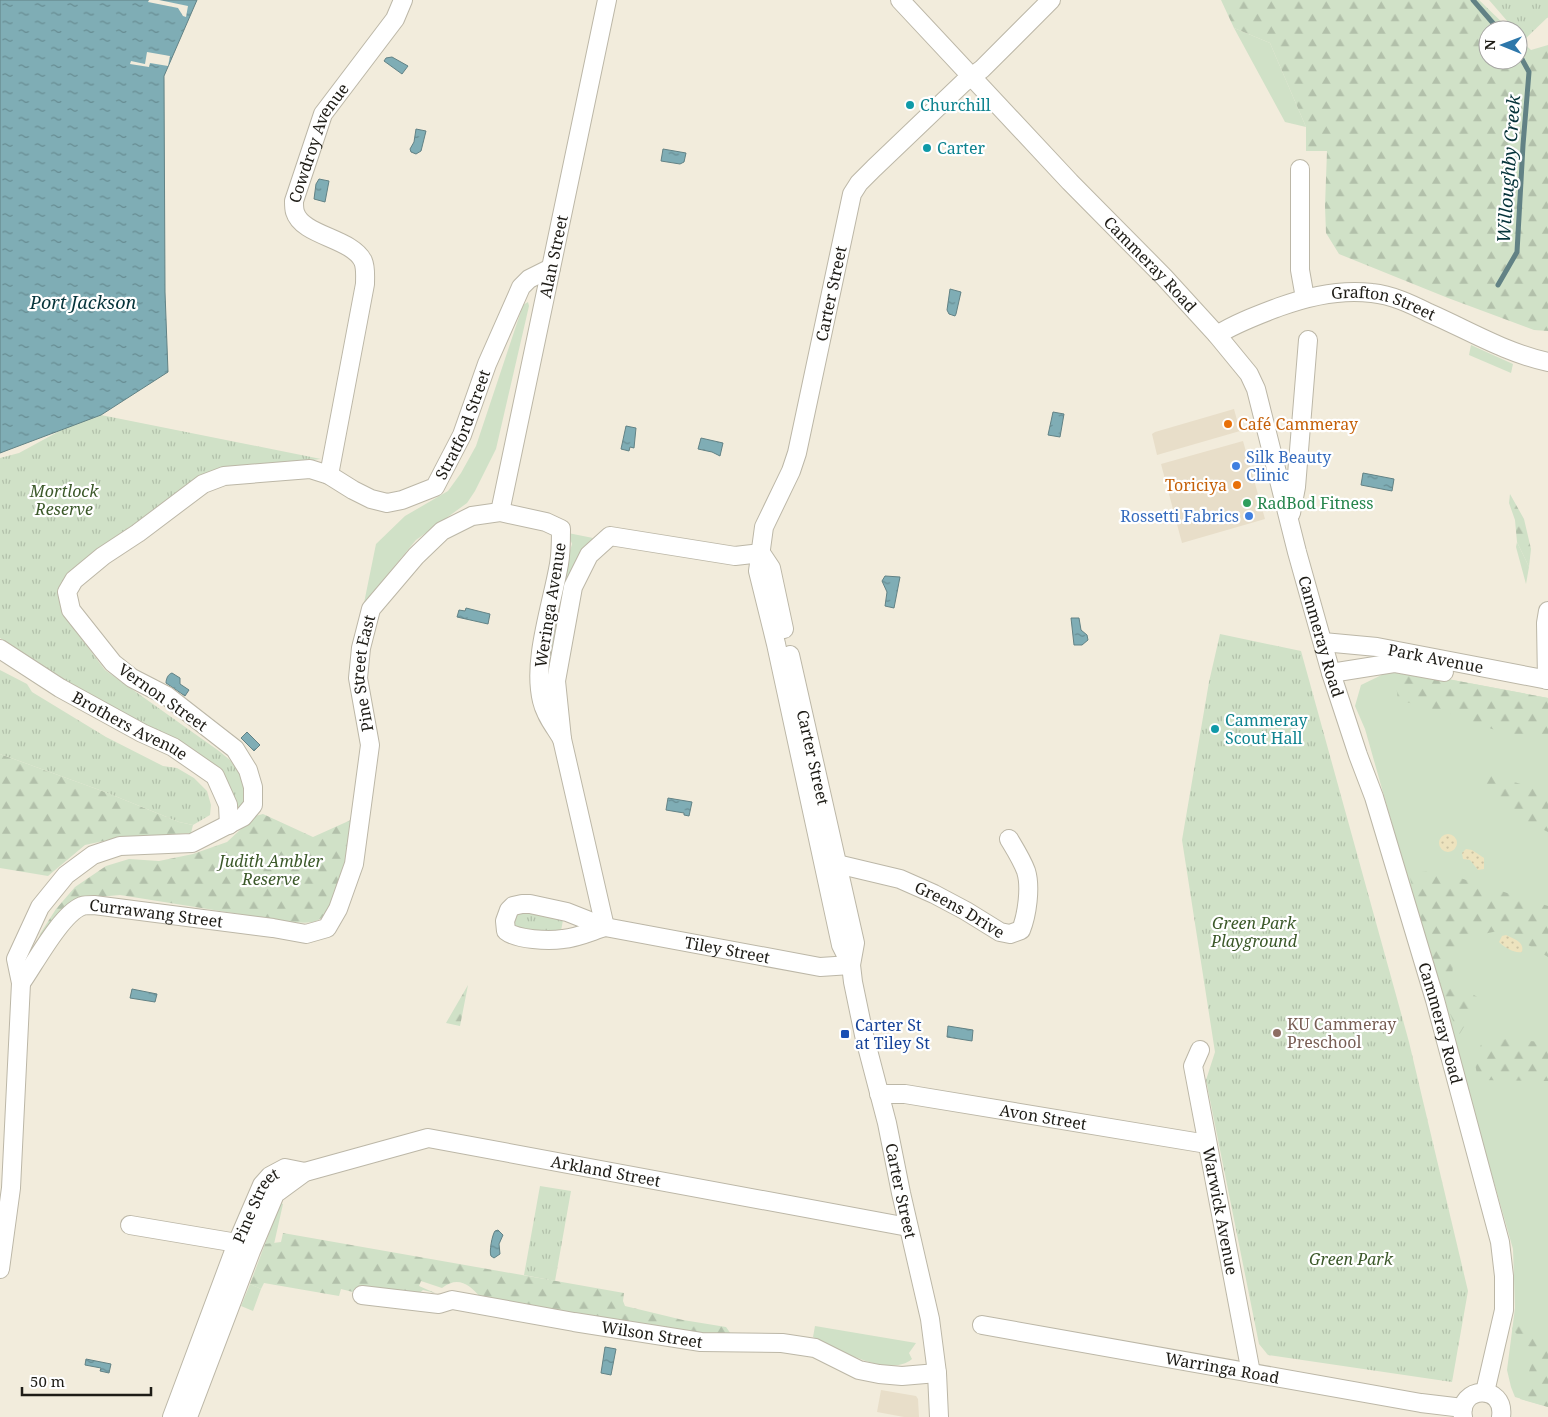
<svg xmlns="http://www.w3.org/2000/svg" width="1548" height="1417" font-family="'Noto Serif',serif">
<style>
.commercial{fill:#e8dec9}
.green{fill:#d0e1c7}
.forest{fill:url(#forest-firs)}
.sand{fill:url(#sand-dots)}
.park{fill:url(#park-tufts)}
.water{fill:url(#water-ripples);stroke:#628285}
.pier{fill:#f2ecdc}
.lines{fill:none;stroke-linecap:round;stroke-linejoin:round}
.stream{stroke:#628285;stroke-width:5}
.minor-casing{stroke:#bcb7a7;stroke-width:20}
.minor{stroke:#fff;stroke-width:18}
.culture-dot{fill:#0f9aa8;stroke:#fff;stroke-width:2}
.food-dot{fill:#e8710a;stroke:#fff;stroke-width:2}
.shop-dot{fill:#3f7fe0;stroke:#fff;stroke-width:2}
.leisure-dot{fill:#2e9e5b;stroke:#fff;stroke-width:2}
.education-dot{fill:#8d6e63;stroke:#fff;stroke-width:2}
.transit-dot{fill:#1a4fb4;stroke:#fff;stroke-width:2}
.labels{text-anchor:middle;stroke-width:4.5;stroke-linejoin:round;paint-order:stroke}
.culture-label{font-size:16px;fill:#0d838f;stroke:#fff;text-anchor:start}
.street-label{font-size:16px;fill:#1e1c16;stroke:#fff}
.food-label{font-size:16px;fill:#c56008;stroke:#fff;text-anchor:start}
.shop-label{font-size:16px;fill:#366cbe;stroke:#fff;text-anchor:start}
.park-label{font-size:16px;font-style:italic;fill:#3c592a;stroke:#fff}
.leisure-label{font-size:16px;fill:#27864d;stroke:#fff;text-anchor:start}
.education-label{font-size:16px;fill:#785e54;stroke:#fff;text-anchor:start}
.transit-label{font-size:16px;fill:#164399;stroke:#fff;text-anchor:start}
.water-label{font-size:18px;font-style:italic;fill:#05333a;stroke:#fff}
</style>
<defs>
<pattern id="forest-firs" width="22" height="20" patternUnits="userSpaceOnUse" patternTransform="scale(1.25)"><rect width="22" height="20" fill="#d0e1c7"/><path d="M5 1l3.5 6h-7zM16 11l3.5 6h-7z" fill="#b2c0aa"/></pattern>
<pattern id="sand-dots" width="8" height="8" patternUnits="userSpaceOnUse" patternTransform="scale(1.25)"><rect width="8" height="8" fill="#ede3be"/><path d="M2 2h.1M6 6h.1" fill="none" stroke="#cbc2a3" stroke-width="1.8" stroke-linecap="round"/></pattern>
<pattern id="park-tufts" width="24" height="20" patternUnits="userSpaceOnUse" patternTransform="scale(1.25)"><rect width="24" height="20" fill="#d0e1c7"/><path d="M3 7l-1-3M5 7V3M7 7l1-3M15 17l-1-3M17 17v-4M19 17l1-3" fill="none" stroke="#b2c0aa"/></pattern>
<pattern id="water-ripples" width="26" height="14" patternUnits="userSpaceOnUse" patternTransform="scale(1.25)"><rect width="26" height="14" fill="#7fadb5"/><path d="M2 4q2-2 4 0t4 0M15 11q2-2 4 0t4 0" fill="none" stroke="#678c92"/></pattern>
</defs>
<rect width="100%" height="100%" fill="#f2ecdc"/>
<path class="commercial" d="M1234,409L1240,431L1157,455L1152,434L1155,432Z
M1243,441L1265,519L1182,543L1161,464Z
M881,1390L916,1396L918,1399L919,1417H904L877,1412Z"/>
<path class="green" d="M1234,28L1270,43L1306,127L1285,122Z
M528,302L529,306L496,449L475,491L467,503L416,540L364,603L376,544L405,516L448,491L461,473L476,446L523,305Z
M1471,345L1513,364L1511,373L1469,355Z
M568,533L593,538L567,587L548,690L547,673L549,643L562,577L572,544Z
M1517,542L1529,567L1526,584L1516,547Z
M1394,669L1548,698V1407L1515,1397L1511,1387L1507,1370L1515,1308L1513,1249L1365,729L1355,706L1361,685Z
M281,1203L283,1204L274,1244H265L275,1217Z
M250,1284L261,1289L253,1311L241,1306Z
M815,1326L916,1343L909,1353L912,1359C888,1379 836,1348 813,1337Z"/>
<path class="forest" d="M1221,0H1479L1510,30H1488V60H1518V38L1531,50L1548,45V331L1534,330L1448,298L1339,254L1326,233L1325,206L1327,151H1306V127L1270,43L1234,28Z
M1510,494L1524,519L1531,549L1529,567L1517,542L1515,520L1509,503Z
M1394,669L1548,698V734L1517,738L1445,712L1398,700Z
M0,754L105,792L179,822L193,825L191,833L113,839L85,845L48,876L0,868Z
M1486,773L1536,789L1548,795V832L1522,819L1482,786Z
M263,814L313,837L353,819C349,843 342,912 316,921C309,924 297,922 289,922L120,895L87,898L35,952L40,934L56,909L75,887L106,866L129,859L159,861L193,854L227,842L255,816Z
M1435,870L1548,906V957L1503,930L1488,933L1457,948C1449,983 1449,981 1481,999L1459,1035L1438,985L1409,874Z
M468,985L460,1026L446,1023Z
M1506,1039L1541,1042L1548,1045V1081L1478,1080L1474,1058L1482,1043Z
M283,1233L624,1293L623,1301L625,1306L683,1320L726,1327L731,1334H705L640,1325L480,1297C469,1284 458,1276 442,1288L421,1281L419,1286L435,1293L423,1290L418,1294L371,1288L353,1292L341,1289L339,1296L264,1283L261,1289L250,1284L265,1244L281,1242Z
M1518,1314L1548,1342V1407L1520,1399L1535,1353L1512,1329Z"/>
<path class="sand" d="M1439 843a9 9 0 1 1 18 0a9 9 0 1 1-18 0Z
M1466,849L1472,850L1484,858V869L1478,870L1470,860L1463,859L1462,853Z
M1506,935C1514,939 1525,942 1522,952C1515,954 1504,947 1499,942L1502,936Z"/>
<path class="park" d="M1489,0H1548V17L1524,40L1518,33V30H1515Z
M101,415L321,459L213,472L59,592L60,603L65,617L105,670L219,751L230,760L242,777L247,802L239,809L234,805L228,785L0,638V458L19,453L65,428Z
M1220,634L1301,651L1409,1042L1468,1291L1452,1382L1268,1355L1259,1344L1206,1080L1215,1052L1182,840L1209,682Z
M0,670L27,684L32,692L106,737L163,766L177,768L194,778L207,791L211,805L210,815L193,825L179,822L105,792L0,754Z
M513,910L564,915L560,936L522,935L506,919Z
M540,1186L571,1191L555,1281L524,1275Z"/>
<path class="water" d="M0,0H197L164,76L165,292L168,372L101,415L0,453Z
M392,57L408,66L402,74L384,61L386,58Z
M416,129L426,131L421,151L416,154L411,152L410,149L414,142Z
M663,149L686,153L684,162L680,164L661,161Z
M319,179L329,181L325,202L314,199L316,184Z
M950,289L961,292L956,314L955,316L949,314L947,310Z
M1053,412L1064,414L1060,437L1048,435Z
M626,426L636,428L634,448L630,447L629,451L621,449Z
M701,438L723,443L720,456L712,452L698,449Z
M1363,473L1394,479L1392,491L1361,485Z
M885,576L900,577L894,608L885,606L887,592L882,581Z
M466,608L490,614L488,624L457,617L459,610L465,611Z
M1071,618H1079L1081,630L1087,635L1088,640L1082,645H1074Z
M172,673L180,678V684L189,690L185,696L166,683C166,679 168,674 172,673Z
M247,732L260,745L254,751L241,738Z
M668,798L692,802L689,816L684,815V813L666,810Z
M132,989L157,994L155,1002L130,998Z
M948,1026L973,1030L972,1041L947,1037Z
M498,1230L503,1235L499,1244L500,1254L494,1258L491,1256C489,1252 492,1235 495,1231Z
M605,1347L616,1349L611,1375L601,1373Z
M86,1359L111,1364L109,1373L100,1371L101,1368L85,1365Z"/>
<path class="pier" d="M149,0H159L188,6L186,17L183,16L178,8L148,2Z
M147,52L170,56L168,66L150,63L149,67L130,64L131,61L145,64Z"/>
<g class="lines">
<path class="stream" d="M1473,0L1499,30
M1498,285L1517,252L1523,145L1529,72L1518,52"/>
<defs>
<g id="minor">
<path id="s1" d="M900,0L1070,182L1164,277L1217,335L1249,374L1256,389L1297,552L1331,673L1358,755L1374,797L1435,1000L1500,1242L1504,1276V1310L1485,1392"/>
<path d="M1300,169V270L1305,298"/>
<path id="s2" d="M1217,335C1236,323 1258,315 1279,307C1309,296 1341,289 1372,293C1392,295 1411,304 1429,313C1468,330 1506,353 1548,362"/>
<path id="s3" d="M329,475L365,284C365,276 366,268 363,261C352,238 302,236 295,212C294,209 294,204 294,201L323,114L395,19L403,0"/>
<path id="s4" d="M500,512L607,0"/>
<path d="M1291,513L1296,487L1308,340"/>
<path d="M761,553L771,568L784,629"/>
<path id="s5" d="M1323,642L1377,647L1548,680"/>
<path id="s6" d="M0,649L60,688L142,733L173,747L215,776L228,805L229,825"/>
<path id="s7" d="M790,655L855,943L851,965L853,982L864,1035L887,1123L901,1193L930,1319L937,1373L939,1417"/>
<path d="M1331,673L1394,663L1444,672"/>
<path d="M1547,680L1546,623L1548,611"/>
<path id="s8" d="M837,864L900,879L934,894L966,911L1000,932L1010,934L1021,930C1027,915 1031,887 1026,871C1022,860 1015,849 1009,839"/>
<path d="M605,927L562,739L556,681L573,587L589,555L610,536L735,556L761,553"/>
<path id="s9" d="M605,927C592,931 577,938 563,939C549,941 517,940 506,931L505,921L509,910L513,906L522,904H530L567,912L605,927L820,967L851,965"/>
<path id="s10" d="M851,965L841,945L776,644L758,571L764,527L791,471L797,453L852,194L859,183L874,168L963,83L982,69L1051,0"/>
<path id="s11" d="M21,983C34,965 61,914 82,906C85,905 90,905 94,905L273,928L306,934L327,928L338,909L354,864L370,745L358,678L361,648L371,609L416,556L442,531L472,516L500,512L546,522L561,529C561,541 561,553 559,564C552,605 532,661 542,701C545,715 555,727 562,739"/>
<path id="s12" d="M1200,1050L1193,1066L1251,1373"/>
<path id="s13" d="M879,1094H905L1207,1144"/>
<path d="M130,1225L237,1243"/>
<path id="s14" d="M0,1269L11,1188L21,983L16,959L40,907L66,875L93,855L120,846L192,843L243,817L253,805V787L248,770L235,749L167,696L132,678L113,663L71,610L67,592L74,580L103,556L138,533L203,484L224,476L310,469L329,475L353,490L371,499L387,503L402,500L435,487L462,435L487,364L521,287L529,279L551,268"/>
<path id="s15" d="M362,1295L439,1304L452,1300L574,1322L701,1342L782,1343L815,1348L859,1370L879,1374L902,1376L937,1373"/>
<path id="s16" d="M982,1325L1421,1403L1463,1408"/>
<path id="s17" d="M172,1417L237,1243L262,1185L270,1176L285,1168L305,1172"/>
<path id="s18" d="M188,1417L251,1251L275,1194L305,1172L428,1138L908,1227"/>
<path d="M1463,1417C1457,1386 1506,1383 1501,1417"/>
</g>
</defs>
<use href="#minor" class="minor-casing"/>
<use href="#minor" class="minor"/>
</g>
<g class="culture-dot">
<circle cx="910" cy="105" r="5"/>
<circle cx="927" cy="148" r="5"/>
<circle cx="1215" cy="729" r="5"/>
</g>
<g class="food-dot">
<circle cx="1228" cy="424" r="5"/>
<circle cx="1237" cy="485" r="5"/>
</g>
<g class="shop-dot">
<circle cx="1236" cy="466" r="5"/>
<circle cx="1249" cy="516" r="5"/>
</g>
<circle class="leisure-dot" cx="1247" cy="503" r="5"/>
<circle class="education-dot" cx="1277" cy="1033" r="5"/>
<rect class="transit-dot" x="840" y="1029" width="10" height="10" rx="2.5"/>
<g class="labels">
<g class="culture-label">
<text x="920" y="111">Churchill</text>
<text x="937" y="154">Carter</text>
<text x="1225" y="726">Cammeray<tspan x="1225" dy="18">Scout Hall</tspan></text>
</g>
<g class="street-label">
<text dy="6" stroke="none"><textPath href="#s3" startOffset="378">Cowdroy Avenue</textPath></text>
<text dy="6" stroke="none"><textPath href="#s4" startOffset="261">Alan Street</textPath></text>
<text dy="6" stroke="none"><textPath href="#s1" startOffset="364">Cammeray Road</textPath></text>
<text dy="6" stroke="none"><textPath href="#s10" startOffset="694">Carter Street</textPath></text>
<text dy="6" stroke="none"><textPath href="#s2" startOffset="176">Grafton Street</textPath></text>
<text dy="6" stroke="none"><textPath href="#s14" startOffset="1401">Stratford Street</textPath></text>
<text transform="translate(550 605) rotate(-81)" y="6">Weringa Avenue</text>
<text dy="6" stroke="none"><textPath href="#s1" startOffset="784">Cammeray Road</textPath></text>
<text dy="6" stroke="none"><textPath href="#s5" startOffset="114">Park Avenue</textPath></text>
<text dy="6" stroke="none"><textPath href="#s11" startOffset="610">Pine Street East</textPath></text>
<text transform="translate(163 697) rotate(35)" y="6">Vernon Street</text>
<text dy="6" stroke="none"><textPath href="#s6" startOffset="151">Brothers Avenue</textPath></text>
<text dy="6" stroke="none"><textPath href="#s7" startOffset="105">Carter Street</textPath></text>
<text dy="6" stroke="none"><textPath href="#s8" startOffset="132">Greens Drive</textPath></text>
<text dy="6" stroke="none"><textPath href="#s11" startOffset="174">Currawang Street</textPath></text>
<text dy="6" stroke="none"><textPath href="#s9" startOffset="350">Tiley Street</textPath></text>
<text dy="6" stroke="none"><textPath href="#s1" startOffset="1189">Cammeray Road</textPath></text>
<text dy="6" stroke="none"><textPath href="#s13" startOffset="166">Avon Street</textPath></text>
<text dy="6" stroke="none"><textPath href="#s18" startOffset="585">Arkland Street</textPath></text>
<text dy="6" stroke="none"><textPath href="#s7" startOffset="549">Carter Street</textPath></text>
<text dy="6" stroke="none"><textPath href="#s17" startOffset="228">Pine Street</textPath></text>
<text dy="6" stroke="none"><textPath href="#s12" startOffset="165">Warwick Avenue</textPath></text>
<text dy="6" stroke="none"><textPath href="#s15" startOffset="294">Wilson Street</textPath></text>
<text dy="6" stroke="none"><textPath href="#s16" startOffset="244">Warringa Road</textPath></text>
</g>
<g class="food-label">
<text x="1238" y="430">Café Cammeray</text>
<text x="1227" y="491" text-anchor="end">Toriciya</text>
</g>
<g class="shop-label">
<text x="1246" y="463">Silk Beauty<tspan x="1246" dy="18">Clinic</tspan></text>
<text x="1239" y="522" text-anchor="end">Rossetti Fabrics</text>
</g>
<g class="park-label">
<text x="64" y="497">Mortlock<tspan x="64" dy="18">Reserve</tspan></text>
<text x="271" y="867">Judith Ambler<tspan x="271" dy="18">Reserve</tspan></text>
<text x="1254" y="929">Green Park<tspan x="1254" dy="18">Playground</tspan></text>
<text x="1351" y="1265">Green Park</text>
</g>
<g class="leisure-label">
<text x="1257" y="509">RadBod Fitness</text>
</g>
<g class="education-label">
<text x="1287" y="1030">KU Cammeray<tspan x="1287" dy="18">Preschool</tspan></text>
</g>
<g class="transit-label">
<text x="855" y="1031">Carter St<tspan x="855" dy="18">at Tiley St</tspan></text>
</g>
<g class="water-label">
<text transform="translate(1509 169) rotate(-86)" y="6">Willoughby Creek</text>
<text x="83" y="309">Port Jackson</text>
</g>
</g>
<g transform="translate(1503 45) rotate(271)"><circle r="24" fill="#ffffff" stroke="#a5a4a2"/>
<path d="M0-4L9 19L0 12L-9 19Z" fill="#2d77aa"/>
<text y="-8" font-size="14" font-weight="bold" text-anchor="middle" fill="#1e1c16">N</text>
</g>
<path d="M22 1387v8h129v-8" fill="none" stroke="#1e1c16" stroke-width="2.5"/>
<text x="30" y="1387" font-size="15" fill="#1e1c16" stroke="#ffffff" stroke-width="4" paint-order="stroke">50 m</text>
</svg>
